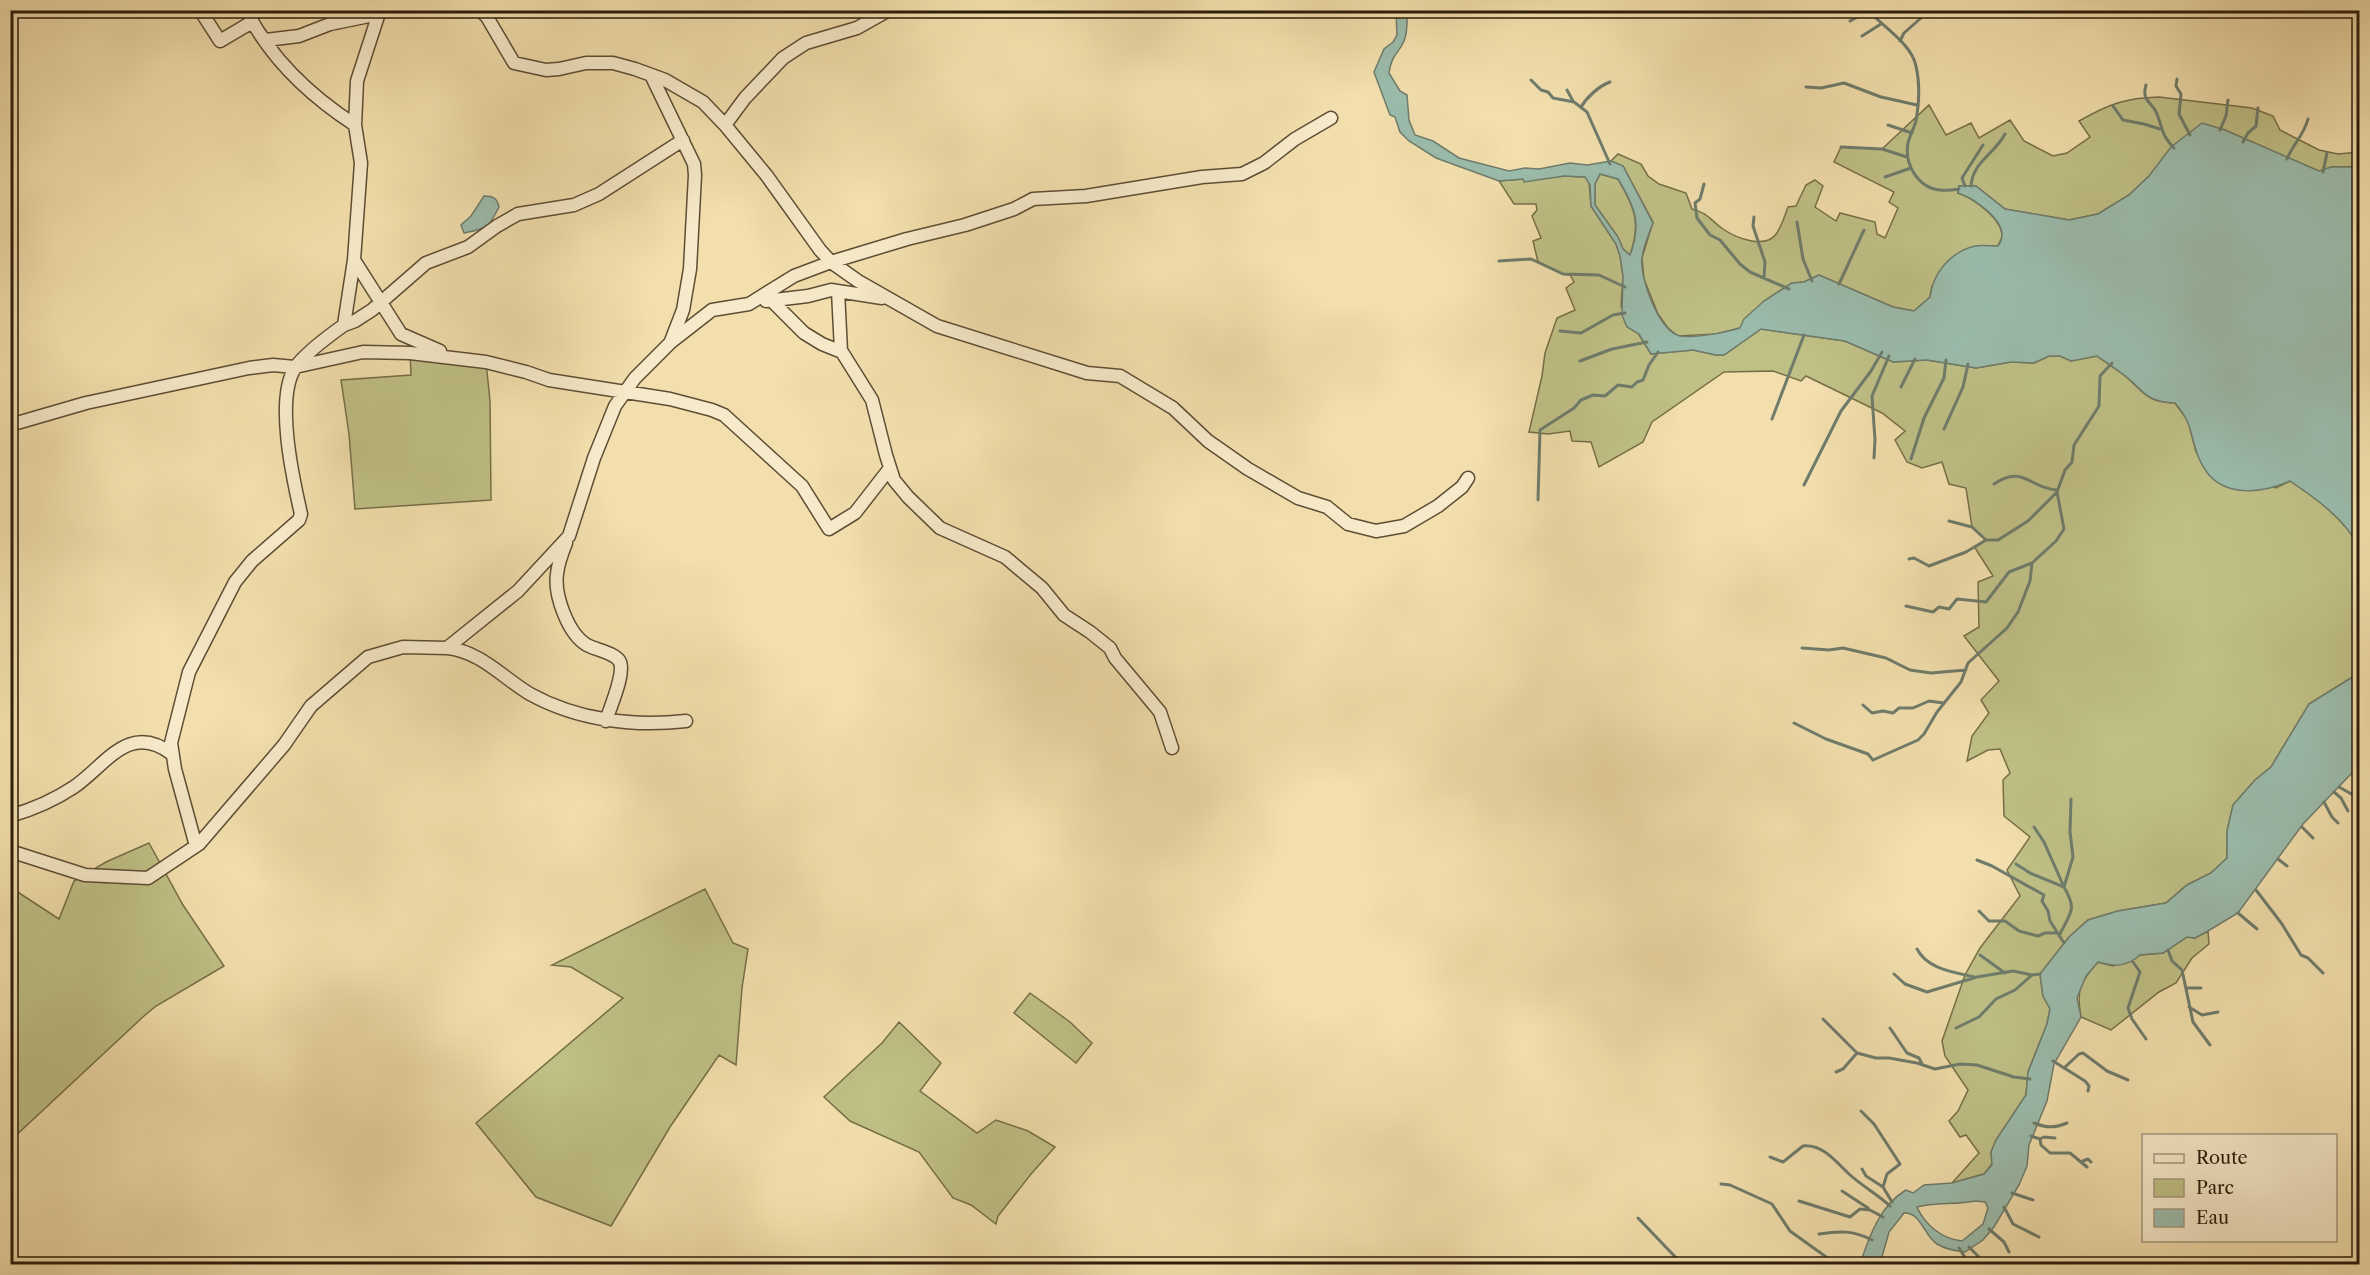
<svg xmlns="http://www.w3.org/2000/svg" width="2370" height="1275" font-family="'Libre Caslon Text',serif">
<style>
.green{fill:#bfc086;stroke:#766e48;stroke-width:1.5}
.water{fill:#9bbcac;stroke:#6f7c6c;stroke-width:1.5;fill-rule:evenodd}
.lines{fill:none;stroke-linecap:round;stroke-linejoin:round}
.stream{stroke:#6f7c6c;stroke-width:3}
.minor-casing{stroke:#5e4d34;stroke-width:15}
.minor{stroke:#f7eaca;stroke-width:12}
</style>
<rect width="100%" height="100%" fill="#f2dfad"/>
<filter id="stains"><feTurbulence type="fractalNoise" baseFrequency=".00333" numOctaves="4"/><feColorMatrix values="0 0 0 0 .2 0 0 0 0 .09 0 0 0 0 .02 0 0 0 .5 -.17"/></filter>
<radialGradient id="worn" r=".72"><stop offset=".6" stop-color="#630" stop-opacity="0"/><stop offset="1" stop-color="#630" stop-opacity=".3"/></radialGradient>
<path class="green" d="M2159,97L2252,108L2273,116L2280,130L2319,150L2338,154L2360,152L2359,167H2331L2320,172L2225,130L2149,176L2129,195L2098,214L2069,220L2005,209L1976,186H1959L1958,193C1973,198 2003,219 2002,237C2001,240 1999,243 1998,246H1984L1932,286L1930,297L1914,311L1893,307L1819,275L1804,282L1792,283L1764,301L1740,328L1716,334L1678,336L1668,328L1658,314L1644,279L1642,258L1653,222L1623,166L1611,161L1618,154L1641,164L1648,176L1659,184L1686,193L1692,209C1708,213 1710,220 1723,229C1736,238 1766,250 1777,233C1782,225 1785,215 1788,207L1796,206L1806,185L1815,180L1823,186L1815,207L1836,221L1840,213L1875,222L1877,234L1885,238L1898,208L1889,202L1894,192L1834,162L1841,147L1882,149L1929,105L1946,135L1971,123L1979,138L2010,120L2024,141L2053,156L2067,153L2090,137L2079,121C2109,104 2125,98 2159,97Z
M1600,174L1618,179C1635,208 1641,223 1630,255L1623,249L1618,237L1595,205V184Z
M1564,176L1585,177L1589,181L1591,206L1616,244L1620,256L1623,276L1621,306L1651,354L1693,350L1716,355H1724L1761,329L1845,341L1893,362L1927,360L1976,368L2011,362L2034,363L2049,356H2060L2071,361L2097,356C2106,363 2116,369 2125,376C2145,393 2146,402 2175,403L2188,421L2196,452L2276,488L2290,481C2317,499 2343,518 2359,546V673L2309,704L2271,767L2255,780L2233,805L2227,831V858L2211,873L2187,885L2166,903L2118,911L2088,920L2069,937L2040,974L2043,996L2050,1009L2047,1024L2028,1072L2026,1095L1996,1140L1991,1152L1992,1164L1984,1174L1952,1183L1979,1153L1966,1135L1960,1137L1949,1121L1958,1111L1968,1090L1945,1056L1942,1041L1965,975L1980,948L2020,896L2007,870L2030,837L2004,816L2003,780L2010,773L2000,749L1988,750L1967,761L1972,736L1989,713L1981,700L1999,681L1964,636L1979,627L1978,582L1993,576L1975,548L1986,540L1972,527L1966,488L1949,484L1942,462L1922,468L1907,462L1895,440L1905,431L1882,413L1806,376L1801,381L1773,371L1724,372L1652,422L1643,442L1599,467L1591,442L1572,441L1570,431L1548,434L1529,432L1542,376L1545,353L1557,318L1575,310L1566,288L1574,282L1570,275L1563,274L1538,262L1533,241L1541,238L1532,216L1537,210L1536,204H1514L1499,181L1523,179L1524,181Z
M410,353L486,362L490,401L491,500L355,509L349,434L341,380L411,375Z
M149,843L183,905L224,966L156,1006L144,1016L11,1140L10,887L59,919L74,881L106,862Z
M705,889L733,943L748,949L742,988L736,1065L719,1055L670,1127L611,1226L536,1197L476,1123L623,998L571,967L552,965Z
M2208,931L2209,944L2192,958L2176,983L2159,992L2111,1030L2081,1017C2076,990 2080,982 2098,962L2113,966L2140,955L2163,953L2187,937L2195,938Z
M1030,993L1070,1022L1092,1043L1076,1063L1014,1013Z
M899,1022L941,1063L920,1091L977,1133L996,1120L1028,1131L1055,1147L1031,1174L998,1216L996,1224L971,1205L953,1198L919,1152L850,1121L824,1097L882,1043Z"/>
<path class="water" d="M1396,11H1407C1407,20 1408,32 1404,41C1398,55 1392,53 1389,73L1400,91L1407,95L1409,120L1415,135L1433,141L1459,158L1509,171L1525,168L1539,169L1570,163L1587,165L1611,161L1623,166L1653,223C1649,234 1643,246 1642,258C1639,277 1658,327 1677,335C1689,340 1727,332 1740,328L1744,319L1764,301L1792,283L1804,282L1819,275L1893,307L1914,311L1930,297C1933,273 1950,252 1975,246C1982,245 1991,246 1998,246C2000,243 2002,240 2002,236C2003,218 1973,198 1958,193L1959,186H1976L2005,209L2023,212L2069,220L2098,214L2129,195L2149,176L2171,147L2202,123L2225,130L2319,171L2331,167H2359V546C2343,518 2317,499 2290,481C2263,493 2225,498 2206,471C2195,456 2194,439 2188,423C2185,416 2180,409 2175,403C2144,401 2146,392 2124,375C2115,368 2106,362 2097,356L2071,361L2060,356H2049L2034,363L2011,362L1976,368L1927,360L1893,362L1845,341L1761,329L1724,355H1716L1693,350L1651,354L1639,334L1627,327L1622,315L1623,276L1620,256L1616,244L1591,206L1590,185L1585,177L1564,176L1524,182L1523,179L1499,181L1436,158L1409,141L1400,132L1395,117L1390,115L1374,72L1384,49L1393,42L1397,35ZM1600,174L1618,179C1635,207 1642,224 1630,255L1623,249L1618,237L1595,205V184Z
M484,196C493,196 497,198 499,207C488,229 488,228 464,233L461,225L471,216Z
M2359,673V774H2351L2303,824L2238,913L2208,931L2195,938L2187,937L2163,953L2140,955C2127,967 2114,967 2098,962L2086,976L2077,998L2081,1017L2054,1064L2047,1101L2029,1145L2027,1166L2019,1185L1994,1227L1983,1240L1965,1252C1956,1251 1945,1249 1937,1244C1924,1236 1921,1212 1904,1213L1889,1232L1880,1264H1860C1869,1237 1880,1205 1906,1190L1913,1193L1924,1185L1952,1183L1984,1174L1992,1165L1991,1152L1996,1140L2026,1095L2028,1072L2047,1024L2050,1009L2043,996L2040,974L2069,937L2088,920L2118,911L2166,903L2187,885L2211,873L2227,858V831L2233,805L2255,780L2271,767L2309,704ZM1976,1201L1985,1202L1988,1208L1983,1224L1962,1241C1942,1239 1925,1225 1917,1207C1935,1202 1956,1205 1976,1201Z"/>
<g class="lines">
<path class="stream" d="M1861,10L1863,14L1875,17
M1872,10L1875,17C1889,31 1912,46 1916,66C1920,83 1919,104 1916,121C1914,128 1910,135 1908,143C1904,164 1918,188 1940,190C1946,191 1953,190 1959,189
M1850,21L1863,14
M1862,36L1881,24
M1900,41L1904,33L1930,10
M2177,79L2176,86L2181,94L2179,114L2190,135
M1531,80L1541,90L1548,92L1553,98L1574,102L1587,112L1610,164
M2146,85C2141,102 2153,102 2157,114C2163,130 2162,136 2174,148
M1806,87L1821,88L1844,83L1881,97L1917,105
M1567,90L1573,101
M2113,106L2123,120L2144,124L2160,129
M1581,107C1587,97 1599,86 1610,82
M1888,125L1912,133
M2220,130L2226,116L2228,100
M2243,142L2248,133L2256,126L2258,108
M1841,147L1882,149L1907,157
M2287,159C2293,144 2304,135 2308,119
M2323,172L2327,153
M1885,177L1911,168
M1704,184L1700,199L1695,203L1697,218L1710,235L1720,240L1740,264L1750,272L1789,289
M1965,186L1962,178L1983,145
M1971,186C1973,161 1994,155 2005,134
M1754,217L1753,226L1765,262L1764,278
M1797,222L1803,259L1812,281
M1499,261L1531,259L1563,274L1599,275L1625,287
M1839,284L1864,230
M1560,331L1581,333L1613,315L1625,313
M1580,361L1612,349L1647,342
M1901,387L1915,359
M1772,419L1804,335
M1944,429L1963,387L1968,364
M1874,458L1875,440L1872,396L1889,356
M1911,459L1924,418L1944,378L1946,360
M1994,484C2024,464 2030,489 2057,490
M1804,485L1841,411L1871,371L1882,352
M1538,500L1540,430L1574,408L1581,400L1593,395L1605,396L1618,385L1632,387L1637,382L1643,380L1649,365L1658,352
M1949,521L1972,527L1986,540
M1909,559L1914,558L1929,566L1966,552L1986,540H1998L2028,521L2057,492L2065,470L2072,462L2074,445L2099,406L2100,376L2112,363
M1906,606L1933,612L1939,607L1949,609L1957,599L1986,602L2009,572L2032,563
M1802,648L1829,650L1843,648L1886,658L1910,670L1931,673L1966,670
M1863,705L1872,713L1883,711L1893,713L1899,708H1913L1929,701L1943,703
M1794,723L1826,739L1868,754L1873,760L1918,740L1924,734L1937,712L1961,682L1968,663L2007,628L2018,612L2030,581L2032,563L2056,541L2064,529L2057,492
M2339,787L2355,796L2360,802
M2334,792L2341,798L2348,811
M2324,802L2332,817L2338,823
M2034,827L2044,842L2064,887
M2302,827L2313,838
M2278,859L2287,866
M1977,860L1992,866L2044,895L2042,901L2048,911L2050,921L2064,943
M2016,864L2030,873L2064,887
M2256,890L2282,924L2301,955L2308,958L2323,973
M1979,911L1989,921H2005L2019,931L2038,936L2045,933H2056
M2238,913L2257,929
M2059,936C2070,912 2078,911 2064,887L2073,857L2070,832L2071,799
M1917,949C1927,969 1954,972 1974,977
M2168,950L2172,961L2182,970L2193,1022L2210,1045
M1980,955L2005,973
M2133,962L2140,972L2128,1008L2132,1019L2146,1039
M1894,974L1905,984L1927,992L1977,977L2013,971L2032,975
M2186,988H2201
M2189,1007L2202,1015L2218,1012
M1823,1019L1857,1053L1876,1058H1889L1917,1063L1935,1069L1960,1064L1977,1065L2014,1077L2030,1079
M1890,1028L1907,1053L1919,1058L1922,1064
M1956,1028L1979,1017L1996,999L2015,990L2032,975L2040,974
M2053,1061L2085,1081L2089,1086L2088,1091
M2064,1068L2079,1054L2083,1053L2107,1071L2128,1080
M1836,1072L1843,1069L1857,1053
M1861,1111L1874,1124L1900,1164L1887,1174L1883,1187
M2034,1123C2046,1128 2055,1128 2067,1123
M2031,1136L2040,1139L2041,1145L2050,1153H2070L2087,1167
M2040,1139L2044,1137L2055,1138
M1770,1157L1783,1162L1803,1146C1823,1144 1836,1162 1849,1174C1862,1186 1877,1194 1890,1206
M2083,1161L2088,1159L2091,1162
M1862,1169L1866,1176L1883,1187L1892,1202
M1721,1184L1730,1185L1772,1204L1790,1231L1836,1264
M1842,1191L1868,1208
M2012,1193L2033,1200
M1799,1201L1850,1217L1860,1209L1870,1210L1883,1217
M2004,1207L2013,1224L2039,1237
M1638,1218L1682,1264
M1989,1229L2004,1242L2009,1252
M1819,1234C1839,1231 1853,1230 1872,1240
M1969,1247L1980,1258
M1959,1248L1968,1262L1967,1264
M1778,1259L1789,1264"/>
<defs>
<path id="minor" d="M200,10L220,41L252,22
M246,10C270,58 312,97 355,125
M480,10L487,17L514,63L546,70L559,69L586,63H613L635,69L665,80L703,102L725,125L767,176L820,250L831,262L858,281L937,326L1087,373L1120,376L1173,408L1208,441L1248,469L1298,498L1327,507L1348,524L1376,531L1404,526L1438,506L1462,487L1468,478
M266,40L299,36L330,24L379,14
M651,75L694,164L695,175L690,269L683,310L671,341
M725,125L745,98L783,58L806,43L857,28L889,10
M354,260L401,334L440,351
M838,291L841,351
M771,300L804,333L822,344L842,352L872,400L886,455L894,480L908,497L940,528L1005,557L1042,588L1064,615L1090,632L1110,648L1115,658L1160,712L1172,748
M766,301L808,296L831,290L882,298
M344,325L355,321L372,310L426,263L468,247L497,226L518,214L574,205L599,194L683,140
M10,425L86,403L249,368L273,365L295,367L363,352L410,353L486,362L526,372L549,380L670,399L712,410L724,415L802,486L829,529L855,513L890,468
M566,543C562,553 558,563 557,574C554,595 568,634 587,645C596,650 616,653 620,662C625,675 610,707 606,721
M447,648C480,651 503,678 530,694C577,720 633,727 686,721
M10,816C34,809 53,801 74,787C106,765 129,721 172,754
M196,846L175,769L171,743L189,672L235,582L252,561L299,520L301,514C293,479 275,399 295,368C304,354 330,335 344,325L354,260L361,163L355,125L357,81L380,10
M10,851L85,875L148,878L199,844L284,745L311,706L368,657L403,647L447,648L518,591L569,536L594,458L615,406L635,378L671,342L712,310L749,304L794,276L831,262L907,239L965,225L1014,209L1033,199L1086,196L1202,177L1242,174L1264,163L1295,139L1331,118"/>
</defs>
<use href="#minor" class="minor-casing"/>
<use href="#minor" class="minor"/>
</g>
<rect width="2370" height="1275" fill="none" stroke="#f2dfad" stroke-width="36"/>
<rect x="12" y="12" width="2346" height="1251" fill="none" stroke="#2c1c0b" stroke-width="3"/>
<rect x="18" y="18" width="2334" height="1239" fill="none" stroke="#2c1c0b" stroke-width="1.5"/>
<rect x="2142" y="1134" width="195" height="108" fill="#f7eaca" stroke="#a6987e" stroke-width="1.5"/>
<rect x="2154" y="1154" width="30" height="9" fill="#f7eaca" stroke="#a6987e" stroke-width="1.5"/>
<text x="2196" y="1164" font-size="18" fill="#2c1c0b">Route</text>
<rect x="2154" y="1179" width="30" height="18" fill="#bfc086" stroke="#a6987e" stroke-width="1.5"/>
<text x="2196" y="1194" font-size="18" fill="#2c1c0b">Parc</text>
<rect x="2154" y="1209" width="30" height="18" fill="#9bbcac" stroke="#a6987e" stroke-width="1.5"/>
<text x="2196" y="1224" font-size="18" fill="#2c1c0b">Eau</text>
<rect width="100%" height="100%" filter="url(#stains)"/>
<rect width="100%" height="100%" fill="url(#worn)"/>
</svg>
